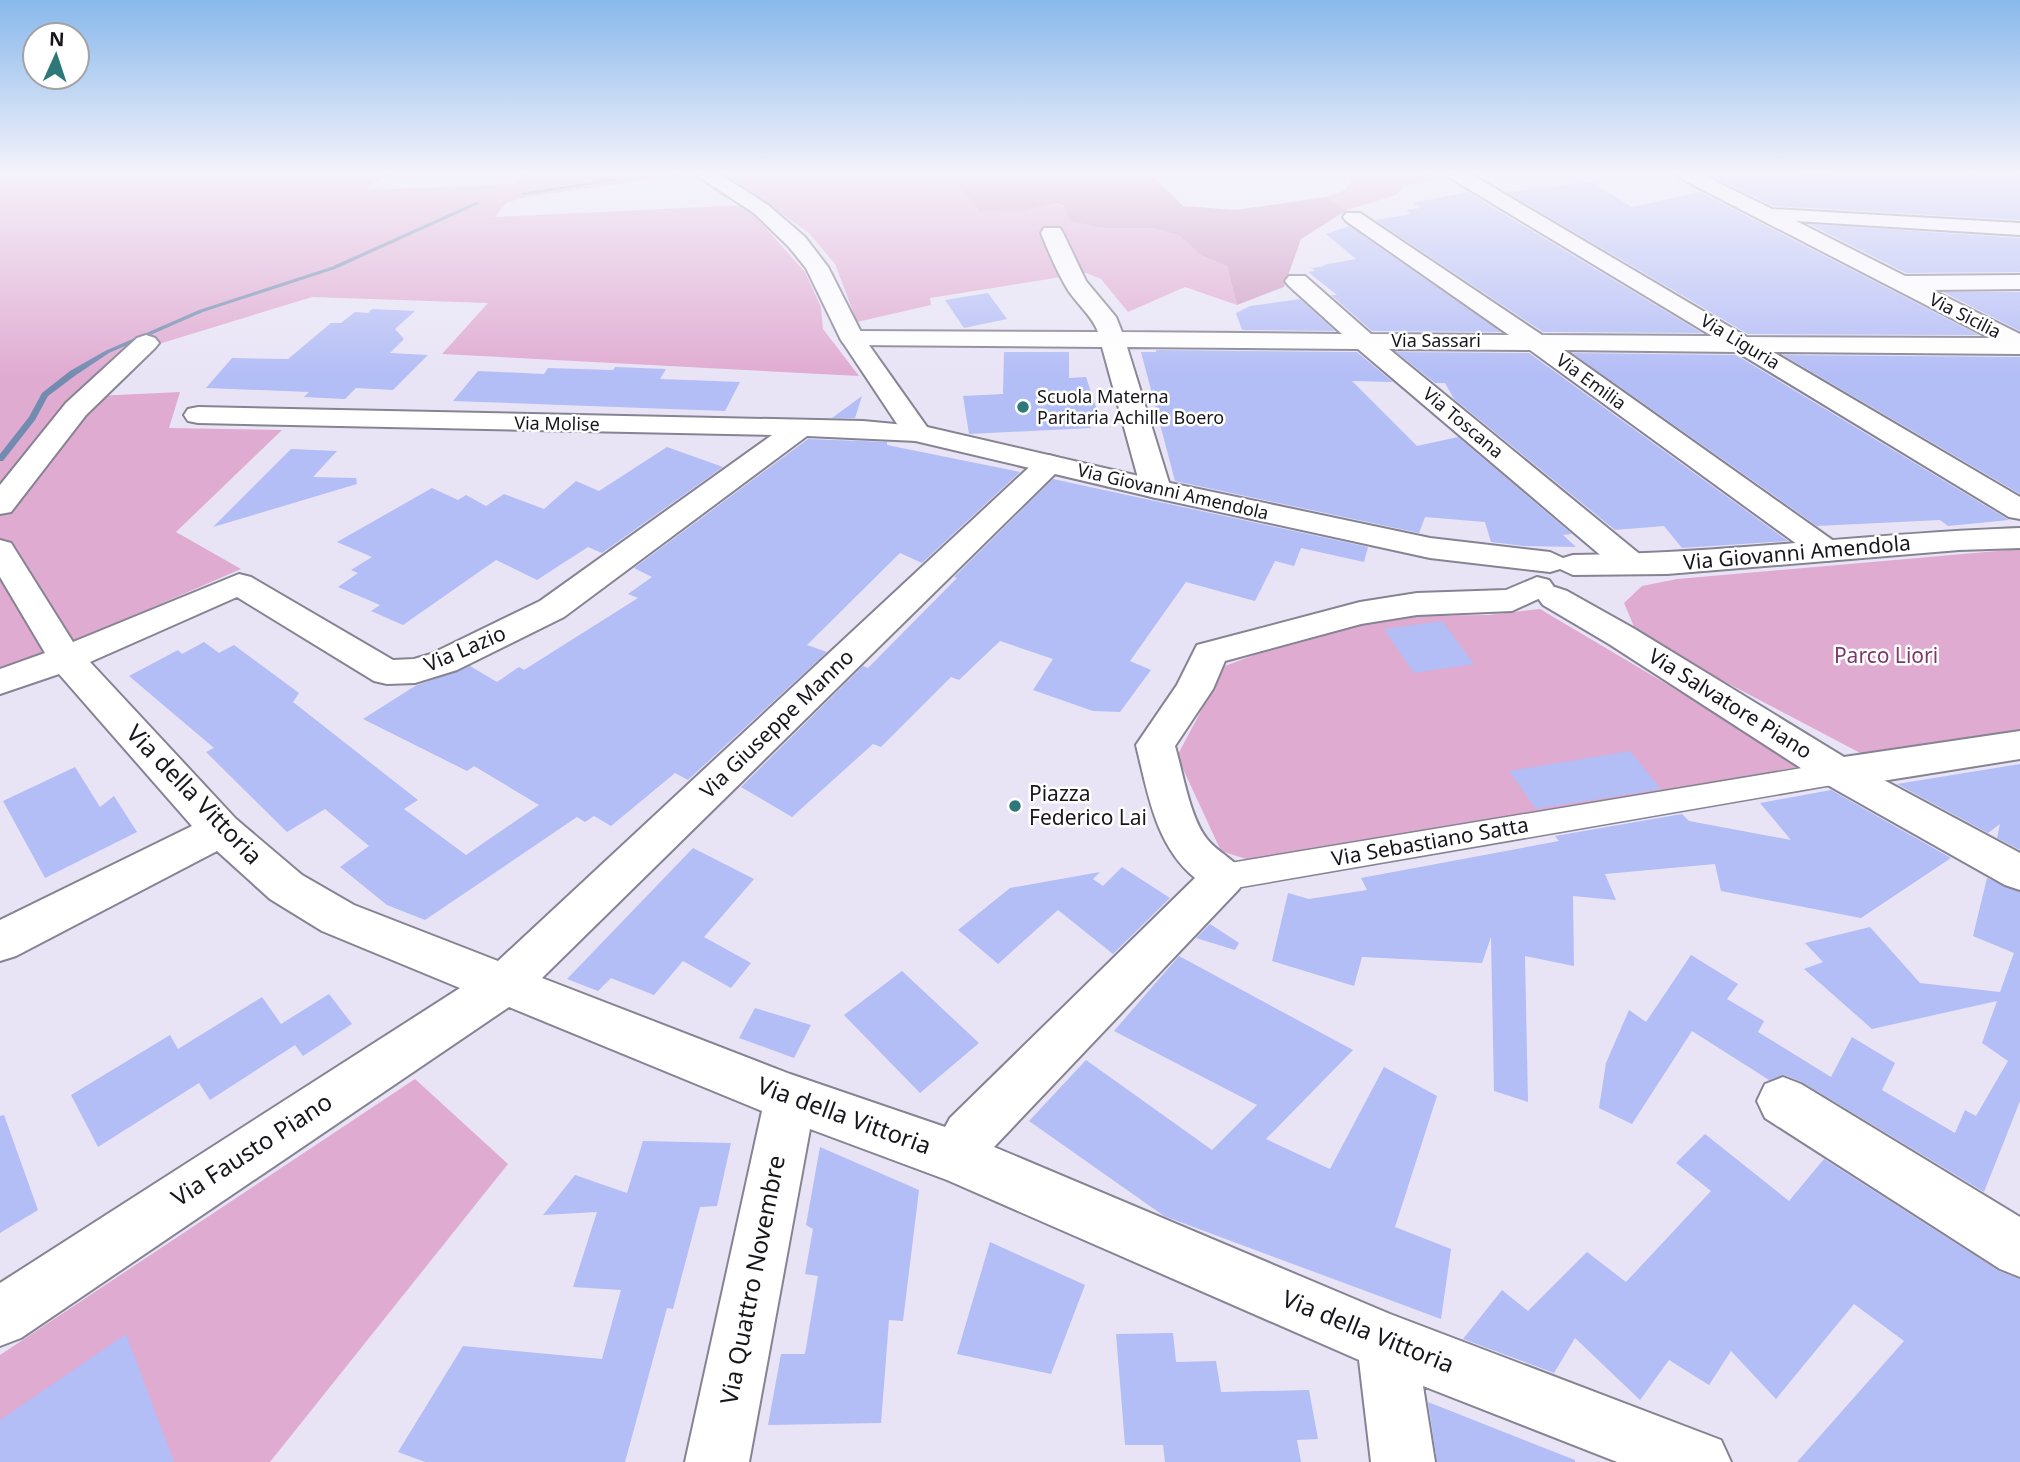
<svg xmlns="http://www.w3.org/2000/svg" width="2020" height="1462" font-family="'Noto Sans',sans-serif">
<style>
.green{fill:#e0abd1}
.forest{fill:#cf9ac1}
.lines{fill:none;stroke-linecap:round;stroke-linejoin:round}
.stream{fill:#728bb0;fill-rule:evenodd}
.building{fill:#b3bdf6}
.pedestrian-casing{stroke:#868392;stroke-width:3}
.minor-casing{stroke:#868392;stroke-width:4}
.tertiary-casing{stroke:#868392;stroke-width:4}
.pedestrian{fill:#fff;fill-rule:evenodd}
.minor{fill:#fff;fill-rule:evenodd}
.tertiary{fill:#fff;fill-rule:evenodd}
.poi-dot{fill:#2e7879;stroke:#fff;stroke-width:2.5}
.labels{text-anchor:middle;stroke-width:5;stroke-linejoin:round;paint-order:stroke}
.far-street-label{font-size:18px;fill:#18161c;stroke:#fff}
.far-poi-label{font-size:18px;fill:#18161c;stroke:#fff;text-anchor:start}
.street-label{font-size:21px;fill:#18161c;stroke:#fff}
.park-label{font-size:21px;fill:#7a396b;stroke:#fff}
.poi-label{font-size:21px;fill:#18161c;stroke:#fff;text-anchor:start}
.near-street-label{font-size:24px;fill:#18161c;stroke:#fff}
</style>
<rect width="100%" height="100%" fill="#e8e4f6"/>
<path class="green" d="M0,173H392L368,186L367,190L514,184L528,173H695L525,197L506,203L495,217L745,205L805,272L821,307L823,329L859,376L442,354L488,303L312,297L149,347L75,397L180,392L169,428L282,430L176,532L241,569L0,674Z
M724,173H908L1028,210L1057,203L1104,228H1153L1180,236L1200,255L1227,266L1237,305L1185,287L1128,312L1101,279L1086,273L930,298L931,305L857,322L835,264L809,233Z
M1341,173H1425L1434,179L1403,186L1396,195L1347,210L1327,197L1345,190L1352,181Z
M2020,549V732L1866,756L1668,652L1635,629L1624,603L1642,586L1677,579Z
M1540,609L1805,766L1249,860L1221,851L1177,756L1225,666L1288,642L1388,616L1488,615Z
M415,1079L508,1164L270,1462H0V1355Z"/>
<path class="forest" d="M908,173H1149L1183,206L1235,210L1327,197L1347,210L1301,239L1284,287L1237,305L1227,266L1200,255L1180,236L1153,228H1104L1070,221L1064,206L1057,203L1028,210L979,211L963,190Z"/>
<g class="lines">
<path class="stream" d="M653,173H664L524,195L521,193Z
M476,202L481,203L335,269L203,312L109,353L76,375L48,396L35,420L3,461H0V454L29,417L42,393L70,371L105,351L199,310L331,267Z"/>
</g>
<path class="building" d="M1704,173L1850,176L1847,173H1932L2020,178V220L1773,206Z
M1592,182L1632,207L1700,192L1979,335L1748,334L1506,192Z
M1468,192L1474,196L1702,333L1543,332L1375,220L1411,214L1406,210L1421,208L1413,203Z
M1809,224L2020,238V272L1906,273Z
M1349,226L1501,332L1372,331L1331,295H1337L1308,272L1315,271L1311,268L1325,266L1323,265L1356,259L1326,234Z
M1943,292H2020V331Z
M988,293L1007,319L964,328L945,300Z
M1300,299L1335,331L1242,330L1236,313L1250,306Z
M372,309L415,311L395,329L404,339L390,353L428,355L393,390L356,388L345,399L304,397L309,392L206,388L232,358L288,359L331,323H341L355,312L368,313Z
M1156,350L1357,352L1393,382L1352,381L1417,446L1458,437L1572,534L1563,535L1576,547L1524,546L1491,542L1485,522L1425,517L1419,533L1175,481L1141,352H1156Z
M1004,352H1069V378L1086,377L1099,416L1088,417L1091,428L969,434L963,396L1003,394Z
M1396,352L1529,353L1788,541L1682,548L1664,526L1615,530L1454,399L1445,383H1435Z
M1572,353L1736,355L2009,520L1948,526L1940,520L1817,526Z
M1783,355L2020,357V494Z
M615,367L666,369L660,379L740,382L725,411L453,401L478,371L544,374L548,368L613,370Z
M862,396L855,418H832Z
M808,439L887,442V445L1020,472L922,563L900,553L807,645L827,652L688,780L675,773L611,826L594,816L585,822L577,817L425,920L387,905L340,867L369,846L325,809L287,832L206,752L214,748L129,676L178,650L182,654L204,642L219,653L234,645L299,693L293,702L418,800L404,809L466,855L539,805L474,766L467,771L363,719L415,686L470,666L497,682L519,667L524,670L638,598L628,594L652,577L634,568Z
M667,447L723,467L602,553L588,547L537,580L496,560L403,625L371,611L380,605L338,587L358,573L351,570L372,557L337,542L432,488L458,500L466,495L486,506L504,494L544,509L576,481L599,491Z
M291,449L337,451L313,477L356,478L357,484L213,527Z
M1053,479L1368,547L1364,562L1301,548L1294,566L1275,561L1255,601L1186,582L1130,661L1151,670L1120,712L1093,711L1033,690L1053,659L1000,641L959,680L951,677L881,747L873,744L792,817L741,787L863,666L868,668L957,578L954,577Z
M1442,621L1474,664L1414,673L1384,629Z
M1630,751L1661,789L1536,809L1509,771Z
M2020,764V850L1997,838L2000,824L1988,833L1897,784Z
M75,767L100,807L114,796L137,832L45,878L3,801Z
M1831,790L1951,858L1861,918L1721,891L1715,864L1605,874L1616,900L1573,896L1574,966L1525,956L1528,1102L1494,1091L1491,937L1482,963L1362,957L1354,986L1272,961L1288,893L1309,899L1367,890L1361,878L1559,841L1555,836L1682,814L1689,821L1791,840L1760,803Z
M693,848L754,879L704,937L751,963L731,988L683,961L654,995L611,978L598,991L567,979Z
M1122,867L1170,898L1113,954L1058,910L998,964L958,930L1010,888L1100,872L1093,879L1103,886Z
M1987,878L2020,892V1101L1984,1192L1802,1082L1784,1075L1769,1080L1692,1031L1632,1124L1599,1108L1606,1063L1629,1010L1646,1022L1691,955L1738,984L1727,999L1764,1021L1758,1032L1831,1077L1852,1037L1895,1063L1882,1090L1955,1133L1965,1110L1976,1116L2008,1061L1982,1043L1997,1001L1872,1029L1804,969L1823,962L1805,943L1870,927L1920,983L2000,992L2014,953L1973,936Z
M1210,924L1239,943L1235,950L1196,938Z
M1179,956L1353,1050L1266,1139L1330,1169L1384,1067L1437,1096L1395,1227L1451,1249L1441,1319L1164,1216L1029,1121L1086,1060L1212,1150L1257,1105L1114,1031Z
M902,971L979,1043L920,1093L844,1015Z
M329,994L352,1024L303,1056L295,1045L210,1100L199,1083L98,1147L71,1095L170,1035L178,1049L262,997L281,1024Z
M755,1008L811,1025L794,1058L739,1038Z
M4,1115L38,1210L0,1233V1116Z
M1705,1134L1789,1201L1824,1159L1999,1271L2020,1279V1462H1797L1904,1341L1854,1304L1776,1399L1731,1351L1709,1385L1669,1360L1640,1400L1575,1338L1554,1373L1463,1339L1502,1290L1528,1311L1587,1252L1626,1282L1711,1191L1676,1163Z
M643,1141L731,1143L717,1206L700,1207L673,1309L667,1308L625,1462H425L398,1452L463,1346L602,1359L621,1290L573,1287L597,1212L543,1215L575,1175L627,1193Z
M820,1147L919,1190L903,1321L889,1320L881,1423L768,1425L781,1354H805L818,1276L805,1274L813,1229L806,1225Z
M990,1242L1085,1285L1051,1374L957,1354Z
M1173,1333L1176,1362L1216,1361L1221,1392L1309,1390L1318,1439L1297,1440L1301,1462H1165L1163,1445H1125L1116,1334Z
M126,1334L174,1462H0V1420Z
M1428,1402L1575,1460V1462H1437Z"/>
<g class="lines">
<defs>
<path id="pedestrian" d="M1838,762L1849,765L1853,773L1849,781L1838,784L1224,890L1212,887L1207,877L1212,867L1224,864Z"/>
<path id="minor" d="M1451,173H1469L1747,337L1990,338L1678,177L1676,173H1699L1772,209L2020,223V235L1796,221L1905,276L2020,275V289L1932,290L2020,334V354L1773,352L2020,497V519L2009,517L1737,352L1564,350L1838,544L1843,551L1838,558L1827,561L1816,558L1530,350L1389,349L1642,556L1646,563L1642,570L1630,573L1618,570L1358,349L1127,347L1171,489L1167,495L1156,498L1145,495L1141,489L1102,347L852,345L843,343L840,338L843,333L852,331L1098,332C1093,317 1077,304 1068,290C1057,272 1049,253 1041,233L1044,228H1060L1063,233L1086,281L1116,317L1122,332L1342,334L1289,286L1285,281L1289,276H1305L1371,334L1509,335L1346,221L1343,217L1346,213H1360L1542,335L1712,336L1452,179L1449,175Z
M146,335L155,338L159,343L155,348L86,415L11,512L0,514V485L66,403L137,338Z
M198,407L863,421L927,427L931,433L927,439L917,441L807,436L564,617L457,670L415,683L387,684L374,681L237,597L90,662L236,819L302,875L354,905L498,961L1039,458L1049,455L1059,458L1064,464L1059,470L542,978L790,1074L945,1127L950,1118L1195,878C1155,845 1148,793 1136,745L1177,685L1197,645L1360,602L1417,593L1506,590L1537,577L1549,580L1554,587L1549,594L1512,611L1417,615L1361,624L1225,661L1213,689L1175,746C1183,773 1190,818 1207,839C1219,854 1236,859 1246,877L1239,889L994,1147L1390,1314L1721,1440L1731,1462H1617L1423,1386L1435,1462H1371L1359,1360L947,1180L810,1129L749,1462H685L762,1111L509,1007L21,1338L0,1346V1283L460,988L322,931L270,899L217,851L16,956L0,961V920L192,826L59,674L0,694V669L45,653L0,577V540L11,543L73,642L239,574L251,577L393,660L414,659L431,654L540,601L772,435L198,423L188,421L184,415L188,409Z
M1838,758L1852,763L2020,853V890L2005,885L1824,783L1818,773L1824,763Z
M1783,1077L1801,1084L2020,1217V1277L2000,1269L1765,1118L1757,1101L1765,1084Z"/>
<path id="tertiary" d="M697,173H718L768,205L805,237L828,267L864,338L927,427L1156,480L1430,538L1550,552L1563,558L1573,555C1723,554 1870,533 2020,528V548L1959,550L1667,574L1573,575L1560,569L1550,572L1430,558L1156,498L907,439L840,338L806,268L789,247L754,213L699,177Z
M1555,587L1567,591L1633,628L1844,757L2020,731V759L1838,788L1824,783L1609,644L1543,605L1538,598L1543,591Z"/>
</defs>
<use href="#pedestrian" class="pedestrian-casing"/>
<use href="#minor" class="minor-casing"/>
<use href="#tertiary" class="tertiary-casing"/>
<use href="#pedestrian" class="pedestrian"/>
<use href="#minor" class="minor"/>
<use href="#tertiary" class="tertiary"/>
</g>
<linearGradient id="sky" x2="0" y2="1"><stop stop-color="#88b8eb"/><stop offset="0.46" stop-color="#f5f3fb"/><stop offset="1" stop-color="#f5f3fb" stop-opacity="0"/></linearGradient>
<rect width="2020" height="377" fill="url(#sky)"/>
<g class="poi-dot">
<circle cx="1023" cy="407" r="7"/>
<circle cx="1015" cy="806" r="7"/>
</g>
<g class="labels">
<g class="far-street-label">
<text transform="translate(1965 316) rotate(27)" y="6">Via Sicilia</text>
<text x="1436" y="347">Via Sassari</text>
<text transform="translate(1740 342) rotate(31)" y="6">Via Liguria</text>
<text transform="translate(1591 382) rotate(36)" y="6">Via Emilia</text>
<text transform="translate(1463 423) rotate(40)" y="6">Via Toscana</text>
<text transform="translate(557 424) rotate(1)" y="6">Via Molise</text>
<text transform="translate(1173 492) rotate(13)" y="6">Via Giovanni Amendola</text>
</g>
<g class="far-poi-label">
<text x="1037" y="403">Scuola Materna<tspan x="1037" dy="21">Paritaria Achille Boero</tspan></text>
</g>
<g class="street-label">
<text transform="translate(1797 553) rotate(-5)" y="7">Via Giovanni Amendola</text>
<text transform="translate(465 649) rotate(-23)" y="7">Via Lazio</text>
<text transform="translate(1730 704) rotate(32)" y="7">Via Salvatore Piano</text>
<text transform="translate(777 724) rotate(-44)" y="7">Via Giuseppe Manno</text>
<text transform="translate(1430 842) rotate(-10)" y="7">Via Sebastiano Satta</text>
</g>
<g class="park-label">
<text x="1886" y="663">Parco Liori</text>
</g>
<g class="poi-label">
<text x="1029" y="801">Piazza<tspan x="1029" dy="24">Federico Lai</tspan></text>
</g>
<g class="near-street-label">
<text transform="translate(194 795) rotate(46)" y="8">Via della Vittoria</text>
<text transform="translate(844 1116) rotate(20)" y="8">Via della Vittoria</text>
<text transform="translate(252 1150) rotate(-33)" y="8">Via Fausto Piano</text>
<text transform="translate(753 1280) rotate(-79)" y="8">Via Quattro Novembre</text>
<text transform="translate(1368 1332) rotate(22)" y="8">Via della Vittoria</text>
</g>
</g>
<g transform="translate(56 56) rotate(3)"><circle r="33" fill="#ffffff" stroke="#a3a2a4" stroke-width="2"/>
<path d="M0-5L12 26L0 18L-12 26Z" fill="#2e7879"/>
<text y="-10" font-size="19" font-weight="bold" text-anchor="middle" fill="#18161c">N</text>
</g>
</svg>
